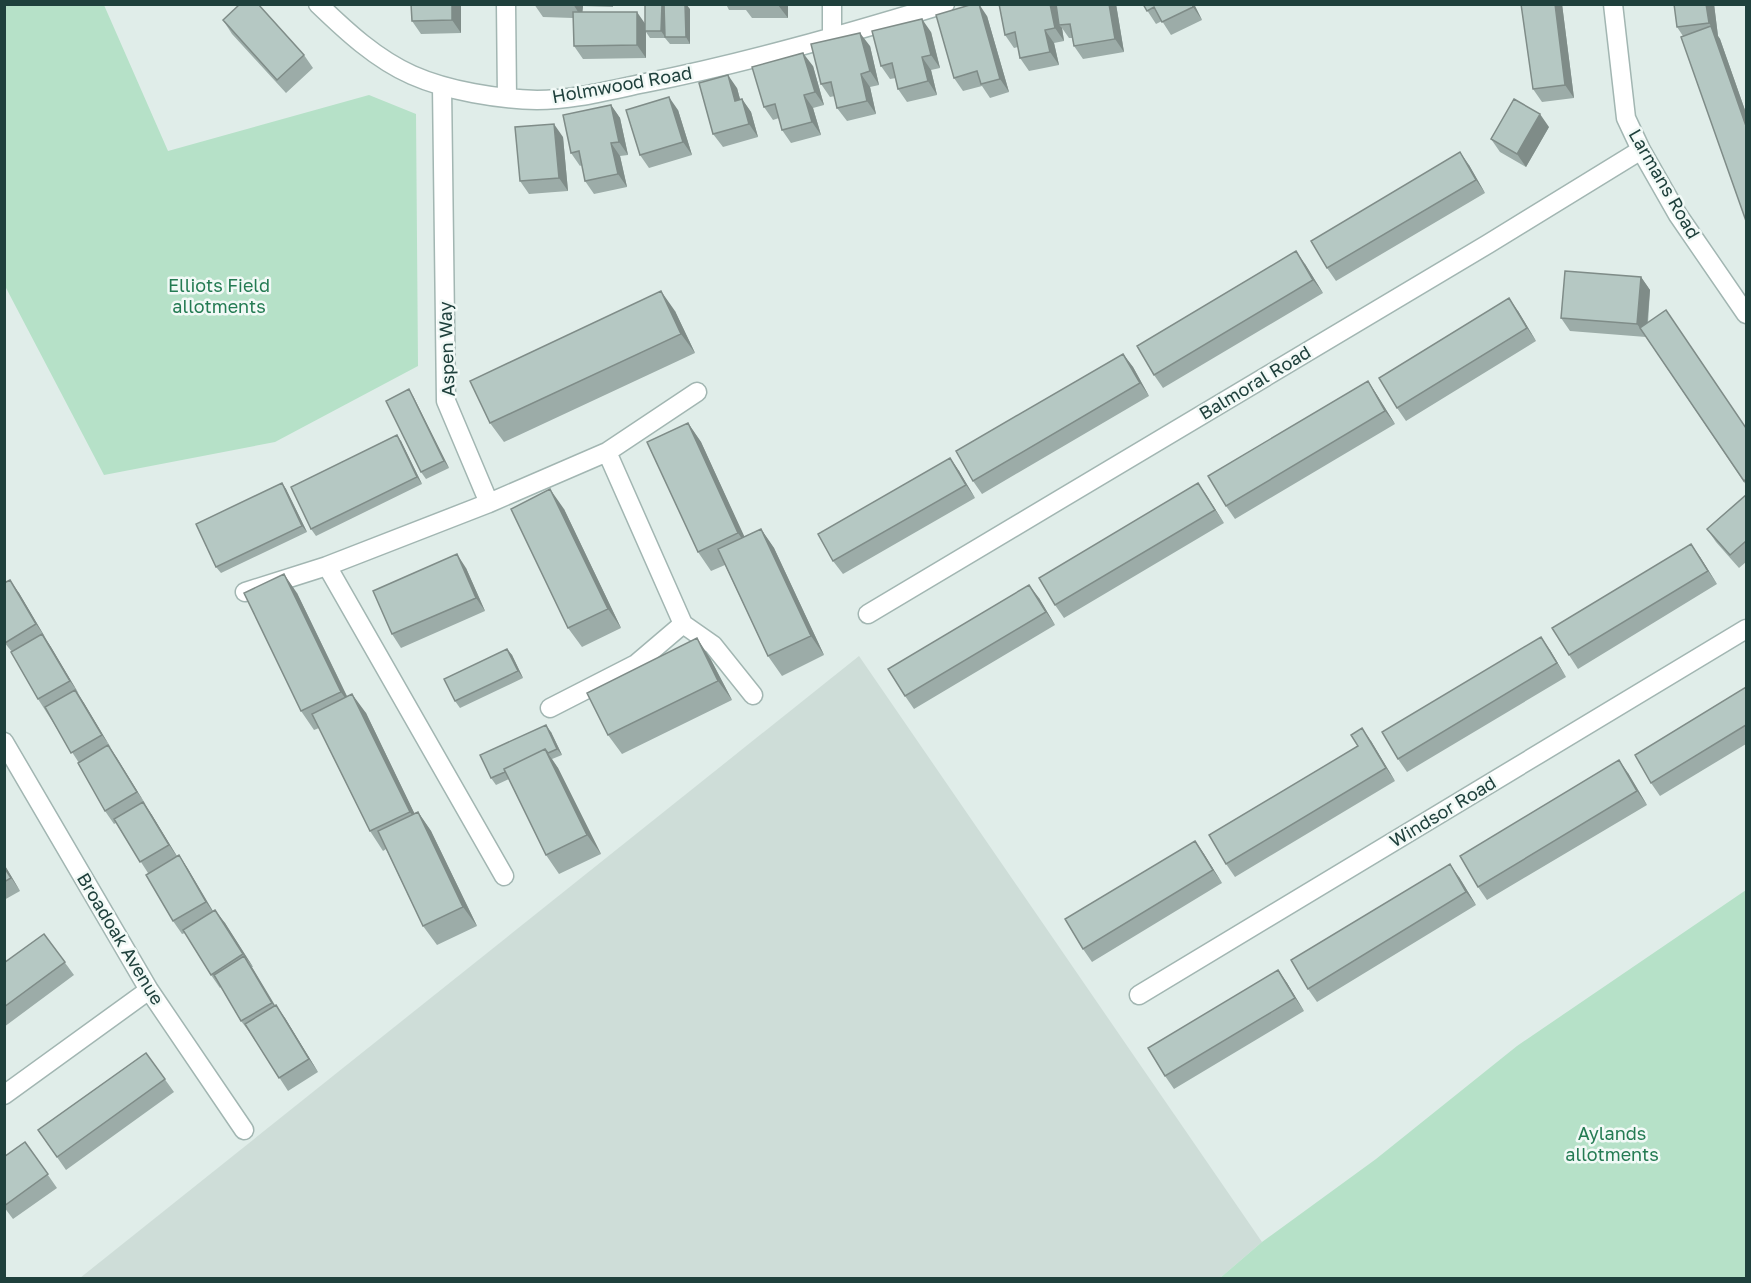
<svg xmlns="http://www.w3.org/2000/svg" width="1751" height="1283" font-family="'Golos Text',sans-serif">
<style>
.built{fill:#ceddd8}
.green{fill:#b6e1c8}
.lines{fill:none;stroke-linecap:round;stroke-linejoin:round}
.minor-casing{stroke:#a2b6b2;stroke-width:21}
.minor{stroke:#fff;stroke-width:18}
.wall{fill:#9caca8}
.shaded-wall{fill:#7f8c88}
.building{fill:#b5c8c3;stroke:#7f8c88;stroke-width:1.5}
.labels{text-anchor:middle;stroke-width:5;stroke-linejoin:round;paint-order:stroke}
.street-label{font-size:18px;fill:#1f403c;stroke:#f1f9f6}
.park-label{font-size:18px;fill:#247b53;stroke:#f1f9f6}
</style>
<rect width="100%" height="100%" fill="#e0ede9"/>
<path class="built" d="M859,656L1262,1242L1220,1278H80Z"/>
<path class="green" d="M4,5H104L168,151L369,95L416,114L418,366L275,442L104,475L5,286Z
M1746,890V1278H1220L1262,1242L1376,1159L1517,1046Z"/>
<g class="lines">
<defs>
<path id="minor" d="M318,4C346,31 376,59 412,75C448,91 498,99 537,100C573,100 610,90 645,83C746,63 846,34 945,4
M506,4L507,98
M832,4V37
M1613,4L1626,118L1641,150L1678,215L1746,314
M442,86L446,401L489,503L327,566L504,876
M607,452L697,392
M489,503L607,452L683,624L713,645L753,695
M245,592L327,566
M868,614L1488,244L1641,150
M550,708L636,664L683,624
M4,742L149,990L244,1130
M1139,995L1746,629
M4,1095L149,990"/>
</defs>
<use href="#minor" class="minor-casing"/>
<use href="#minor" class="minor"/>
</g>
<path class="wall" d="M461,4V33L421,34L412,21Z
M534,4H613V7L583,6L582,12L645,24L690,9V44H670L665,38H650L646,32V58L583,59L574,46L573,18L543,17Z
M726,4H788V18H752L746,10H729Z
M999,4H1116L1124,52L1083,59L1074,46L1072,38H1069L1062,28L1064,41L1054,43L1059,65L1029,71L1020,58L1018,47L1014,48L1005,35Z
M1143,4H1194L1202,20L1171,35L1162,21L1156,24Z
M1521,4H1562L1574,98L1542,102L1533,89Z
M1674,4H1714L1718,36L1720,39L1746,113V221L1683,36L1677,27Z
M987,16L1009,92L990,98L982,86L963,91L954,78Z
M223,20L304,55L313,68L286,93L232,34Z
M931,32L940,68L931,70L937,95L907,102L898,89L896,78L890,79L881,66Z
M870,46L879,85L870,87L876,114L847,121L837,108L835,96L830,97L821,84Z
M813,66L824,105L813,108L821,135L791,143L782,130L779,118L773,120L764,107Z
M737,88L740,99H742L751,112L758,137L723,147L713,134Z
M611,105L620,118L628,155L620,156L627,187L594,194L585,181L582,165L580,166L571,153Z
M678,110L692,155L649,168L640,155Z
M1549,127L1526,167L1500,152L1491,139Z
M563,137L568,191L529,194L520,181Z
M1469,165L1485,193L1336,281L1327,268Z
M1305,264L1323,293L1163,388L1154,375Z
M1641,277L1650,290L1648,323L1746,428V485L1646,337L1570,331L1561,318Z
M675,311L695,353L504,442L490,423Z
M1518,311L1536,341L1406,421L1397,408Z
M1123,354L1133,367L1149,396L982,494L973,481Z
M1368,381L1377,395L1395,424L1235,519L1226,506Z
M413,396L449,468L426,479L421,472Z
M688,423L701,442L744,537L761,529L774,548L824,655L782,676L768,656L725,565L711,571L698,552Z
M401,441L422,484L316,536L311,529Z
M950,458L959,471L975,498L843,574L833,561Z
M282,483L286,489L307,532L221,573L216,567Z
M1198,483L1224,523L1064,618L1055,605Z
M1746,495V562L1739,568L1716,542L1707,529Z
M564,509L621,628L582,647L568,628Z
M1700,557L1717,584L1578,669L1569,655Z
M466,568L485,611L401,648L392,634Z
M4,579L6,582L19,593L111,749L177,856L179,855L188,869L213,911L225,923L253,967H252L275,1005L285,1018L318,1072L288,1091L251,1034L241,1021L221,987L220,988L211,975L185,933L182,934L173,921L148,873L116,823L114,824L105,811L79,763L38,699L12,652L4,642Z
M297,593L347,696L366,713L414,813L418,812L431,831L477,926L437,945L423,926L386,849L383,851L370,831L319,728L314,730L301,711Z
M1039,598L1055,625L914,709L905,696Z
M507,649L512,655L523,678L460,708L455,701Z
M1550,650L1566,677L1407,772L1398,759Z
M710,658L732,700L622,754L608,735Z
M1746,687V744L1660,796L1651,783Z
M551,732L562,755L552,759L558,768L601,854L559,874L546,855L509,779L496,785L491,778Z
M1371,741L1395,781L1235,877L1226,864L1358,746Z
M1628,773L1647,805L1487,900L1478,887Z
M1195,841L1204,854L1222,883L1092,962L1083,949Z
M4,864L20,891L4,900Z
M1459,877L1476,905L1317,1002L1308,989Z
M44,934L74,975L4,1027V963Z
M1278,970L1287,983L1304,1011L1174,1089L1165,1076Z
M146,1053L174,1092L66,1170L38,1130Z
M25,1142L57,1188L13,1219L4,1207V1157Z"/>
<path class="shaded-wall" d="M452,4H461V33L452,20Z
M573,4H581L583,6L582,18Z
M662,4H666V38L661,31Z
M685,4H686L690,9V44L686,37Z
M788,4V18L778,5Z
M979,4L987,16L1009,92L1000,79Z
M1050,4H1057L1059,25L1062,28L1064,41L1055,28Z
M1109,4H1116L1124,52L1115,39Z
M1192,4H1194L1202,20L1193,7Z
M1555,4H1562L1574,98L1565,85Z
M1706,4H1714L1718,36L1720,39L1746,113V126L1711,26L1709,23Z
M637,12L646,25V58L637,45Z
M922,19L931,32L940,68L931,55Z
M1045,30L1054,43L1059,65L1050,52Z
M860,33L870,46L879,85L870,71Z
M803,53L813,66L824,105L815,92Z
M922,57L931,70L937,95L928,81Z
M861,74L870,87L876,114L867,101Z
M728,75L737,88L744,114L735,101Z
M804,95L813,108L821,135L812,122Z
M669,97L678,110L692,155L683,142Z
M742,99L751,112L758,137L749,124Z
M611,105L620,118L628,155L619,142Z
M1540,114L1549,127L1526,167L1517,154Z
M554,124L563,137L568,191L559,178Z
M611,143L620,156L627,187L618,174Z
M1460,152L1469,165L1485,193L1476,180Z
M1296,251L1305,264L1323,293L1313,280Z
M1641,277L1650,290L1646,337L1637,324Z
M661,291L675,311L695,353L681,334Z
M1509,298L1518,311L1536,341L1527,328Z
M1123,354L1133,367L1149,396L1140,383Z
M1368,381L1377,395L1395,424L1385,411Z
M409,389L413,396L449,468L444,461Z
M688,423L701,442L752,553L738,533Z
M397,435L401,441L422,484L417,477Z
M950,458L959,471L975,498L966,485Z
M282,483L286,489L307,532L302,526Z
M1198,483L1207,496L1224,523L1215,510Z
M550,489L564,509L621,628L608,609Z
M761,529L774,548L824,655L811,636Z
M1691,544L1700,557L1717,584L1708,571Z
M457,554L466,568L485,611L476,598Z
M284,574L297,593L354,711L341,692Z
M10,580L19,593L45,637L36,624Z
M1029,585L1039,598L1055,625L1046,612Z
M42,634L51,647L79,694L70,681Z
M1541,637L1550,650L1566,677L1557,663Z
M697,638L710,658L732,700L718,681Z
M507,649L512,655L523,678L518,671Z
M75,690L84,703L111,748L102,735Z
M352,694L366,713L423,831L410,812Z
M546,725L551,732L562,755L557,749Z
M1362,728L1371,741L1395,781L1386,768Z
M108,745L117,758L146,805L137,792Z
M545,749L558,768L601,854L587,835Z
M1619,760L1628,773L1647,805L1637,791Z
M143,802L152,815L178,858L169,845Z
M418,812L431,831L477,926L463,907Z
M1195,841L1204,854L1222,883L1213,870Z
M179,855L188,869L215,915L206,902Z
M4,864L20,891L4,867Z
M1450,864L1459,877L1476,905L1466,892Z
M215,910L225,923L253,967L243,954Z
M244,956L253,969L281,1016L272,1003Z
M1278,970L1287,983L1304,1011L1295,998Z
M276,1005L285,1018L318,1072L309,1059Z"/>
<path class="building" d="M240,4H258L304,55L277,80L223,20Z
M411,4H452V20L412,21Z
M645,4H662L661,31H645Z
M664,4H685L686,37H665Z
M973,4H979L1000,79L981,84L977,71L954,78L936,15Z
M999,4H1050L1055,28L1045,30L1050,52L1020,58L1015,32L1005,35Z
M1056,4H1109L1115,39L1074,46L1070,24L1059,25Z
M1143,4H1192L1193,7L1162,22L1154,7L1147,11Z
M1521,4H1555L1565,85L1533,89Z
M1674,4H1706L1709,23L1677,27Z
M573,12H637V45L574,46Z
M922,19L931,55L922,57L928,81L898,89L892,63L881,66L872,31Z
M1711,26L1746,126V221L1681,37Z
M860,33L870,71L861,74L867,101L837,108L831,82L821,84L811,44Z
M803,53L815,92L804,95L812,122L782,130L775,104L764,107L752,67Z
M728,75L735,101L742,99L749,124L713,134L699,83Z
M669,97L683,142L640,155L626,110Z
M1514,99L1540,114L1517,154L1491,139Z
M611,105L619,142L611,143L618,174L585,181L579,151L571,153L563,115Z
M554,124L559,178L520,181L515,127Z
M1460,152L1476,180L1327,268L1311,241Z
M1296,251L1313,280L1154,375L1137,346Z
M1565,271L1641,277L1637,324L1561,318Z
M661,291L681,334L490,423L470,381Z
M1509,298L1527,328L1397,408L1379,378Z
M1666,310L1746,428V479L1744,481L1640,328Z
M1123,354L1140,383L973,481L956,451Z
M1368,381L1385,411L1226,506L1208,476Z
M409,389L444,461L421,472L386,401Z
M688,423L738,533L698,552L647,442Z
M397,435L417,477L311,529L291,487Z
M950,458L966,485L833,561L818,534Z
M282,483L302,526L216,567L196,524Z
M1198,483L1215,510L1055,605L1039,578Z
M550,489L608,609L568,628L511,509Z
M1746,495V541L1730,555L1707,529Z
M761,529L811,636L768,656L718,549Z
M1691,544L1708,571L1569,655L1552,628Z
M457,554L476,598L392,634L373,591Z
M284,574L341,692L301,711L244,593Z
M10,580L36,624L5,643L4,642V583Z
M1029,585L1046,612L905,696L888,669Z
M42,634L70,681L38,699L11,652Z
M1541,637L1557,663L1398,759L1382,732Z
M697,638L718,681L608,735L587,693Z
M507,649L518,671L455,701L444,679Z
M1746,687V725L1651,783L1635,755Z
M75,690L102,735L71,753L45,707Z
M352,694L410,812L370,831L312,714Z
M546,725L557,749L548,753L545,749L504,769L505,772L491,778L480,755Z
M1362,728L1386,768L1226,864L1209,835L1358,746L1351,735Z
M108,745L137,792L105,811L78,763Z
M545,749L587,835L546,855L504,769Z
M1619,760L1637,791L1478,887L1460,856Z
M143,802L169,845L140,862L114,819Z
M418,812L463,907L423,926L378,831Z
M1195,841L1213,870L1083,949L1065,919Z
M179,855L206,902L173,921L146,875Z
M1450,864L1466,892L1308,989L1291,960Z
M4,867L11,878L4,882Z
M215,910L243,954L211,975L183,930Z
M44,934L65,962L4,1007V963Z
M244,956L272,1003L241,1021L214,975Z
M1278,970L1295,998L1165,1076L1148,1048Z
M276,1005L309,1059L279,1078L245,1024Z
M146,1053L165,1079L57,1157L38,1130Z
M25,1142L48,1174L4,1206V1157Z"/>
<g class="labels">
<g class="street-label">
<text transform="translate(622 85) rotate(-10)" y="6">Holmwood Road</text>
<text transform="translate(1664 184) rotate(60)" y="6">Larmans Road</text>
<text transform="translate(447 349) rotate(-92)" y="6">Aspen Way</text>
<text transform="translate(1255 383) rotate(-31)" y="6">Balmoral Road</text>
<text transform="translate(1443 812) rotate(-31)" y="6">Windsor Road</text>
<text transform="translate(120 939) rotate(59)" y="6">Broadoak Avenue</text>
</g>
<g class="park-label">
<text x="219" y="292">Elliots Field<tspan x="219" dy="21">allotments</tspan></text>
<text x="1612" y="1140">Aylands<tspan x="1612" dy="21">allotments</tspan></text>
</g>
</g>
<rect width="1751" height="1283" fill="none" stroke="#1f403c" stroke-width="12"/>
</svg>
